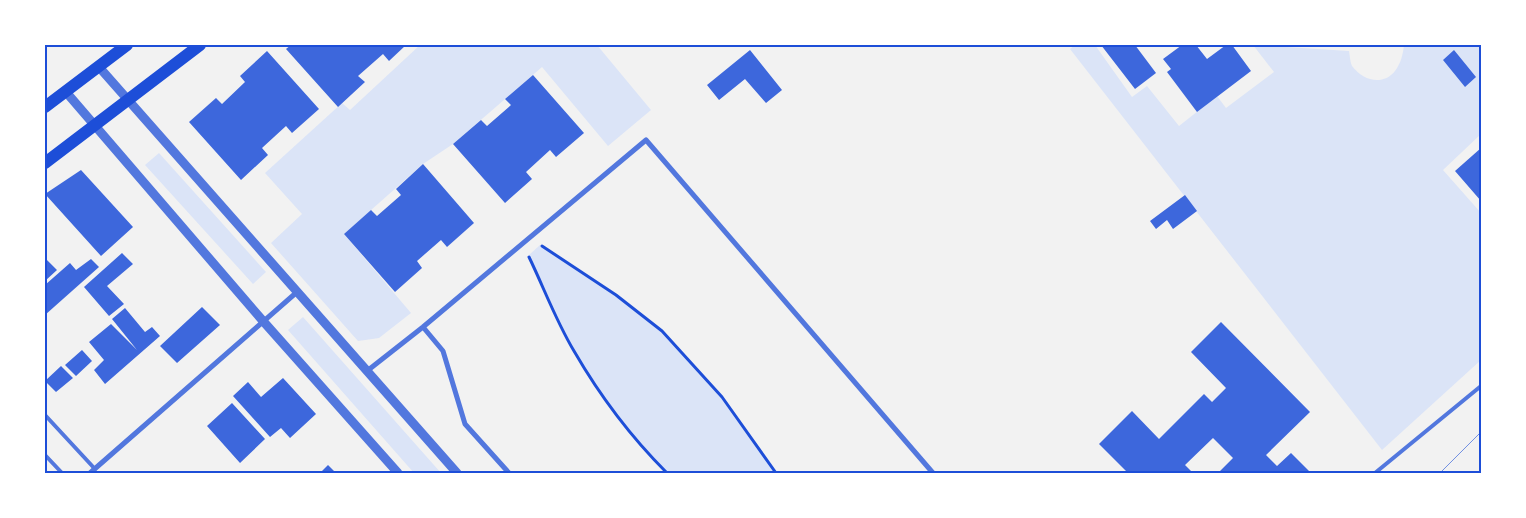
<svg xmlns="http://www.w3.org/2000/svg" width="1526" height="518" font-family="'Asap Condensed',sans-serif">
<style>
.green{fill:#dbe4f7}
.building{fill:#3d67dc}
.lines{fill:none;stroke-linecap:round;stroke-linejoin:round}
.path{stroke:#1d4ed8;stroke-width:3}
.service{stroke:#5277de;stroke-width:4}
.minor{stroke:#5277de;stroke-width:5}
.tertiary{stroke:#5277de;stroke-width:9}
.primary{stroke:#1d4ed8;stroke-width:12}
.tram{stroke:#7290e2;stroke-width:1}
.neatline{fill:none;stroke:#1d4ed8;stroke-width:2}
</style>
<rect width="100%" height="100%" fill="#f2f2f2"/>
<path class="green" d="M420,45H597L651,110L608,146L542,67L453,144L423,164L344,234L411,313L379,338L358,341L271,243L302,214L265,173L342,103L350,110Z
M1075,45H1095L1132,97L1147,86L1179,126L1217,96L1226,108L1274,72L1253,45L1349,51C1350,56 1350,62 1352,66C1363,81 1383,86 1395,71C1401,63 1403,54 1404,45H1481V134L1443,170L1481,213V360L1382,450L1070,49Z
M159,153L266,272L253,284L145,165Z
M540,245L616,295L662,331L722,397L776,473H667L608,405L573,349L529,255Z
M303,317L441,473H414L288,330Z"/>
<path class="building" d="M291,45H406L389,61L383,54L358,76L365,82L338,107L286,49Z
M1101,45H1135L1156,73L1135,89Z
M1182,45H1196L1207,59L1226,45H1232L1251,71L1197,112L1167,72L1171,69L1163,59Z
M750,50L782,90L766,103L745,79L719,100L707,85Z
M1454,50L1476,77L1465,87L1443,60Z
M267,51L319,109L292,133L286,126L262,148L268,155L241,180L189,122L216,98L222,104L245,82L240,76Z
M533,75L584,133L556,157L550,150L526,172L532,179L505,203L453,144L481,120L487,126L511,105L505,99Z
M1481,148V201L1455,171Z
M423,164L474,223L447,247L441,240L417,261L422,268L395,292L344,234L371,210L377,216L401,195L396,189Z
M81,170L133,227L101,256L45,194Z
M1185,195L1197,211L1173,229L1167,220L1156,229L1150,221Z
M122,253L133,264L107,286L124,304L109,316L84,287Z
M45,258L57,270L45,281Z
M91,259L99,267L45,315V285L70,263L76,270Z
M202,307L220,325L177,363L160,346Z
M125,308L145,332L152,327L160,336L105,384L94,370L104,360L89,342L111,324L137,350L112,319Z
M1221,322L1310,412L1266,455L1277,466L1291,453L1311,473H1218L1233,458L1213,438L1185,465L1193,473H1128L1099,444L1132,411L1159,439L1204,394L1212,402L1226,388L1191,352Z
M82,350L92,361L76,376L65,365Z
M61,366L73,378L56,392L45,381Z
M283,378L316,414L290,438L281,428L270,437L233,396L248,382L261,397Z
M232,403L265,439L240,463L207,426Z
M328,465L336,473H320Z"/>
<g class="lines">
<path class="path" d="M542,246L616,295L662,331L722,397L776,473
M529,257C544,288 556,321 574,351C600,396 630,436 667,473"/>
<path class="service" d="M45,415L95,469
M45,455L62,473
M1375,473L1481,386"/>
<path class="minor" d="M423,327L443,351L465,424L509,473
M367,371L423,327L646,140L933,473
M90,473L297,292"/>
<path class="tertiary" d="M99,67L457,473
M66,92L263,321L398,473"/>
<path class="primary" d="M45,107L127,45
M45,163L200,45"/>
<path class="tram" d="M1440,473L1481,432"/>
</g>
<rect width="1526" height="518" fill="none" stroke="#ffffff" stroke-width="92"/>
<rect x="46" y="46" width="1434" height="426" class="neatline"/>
</svg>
